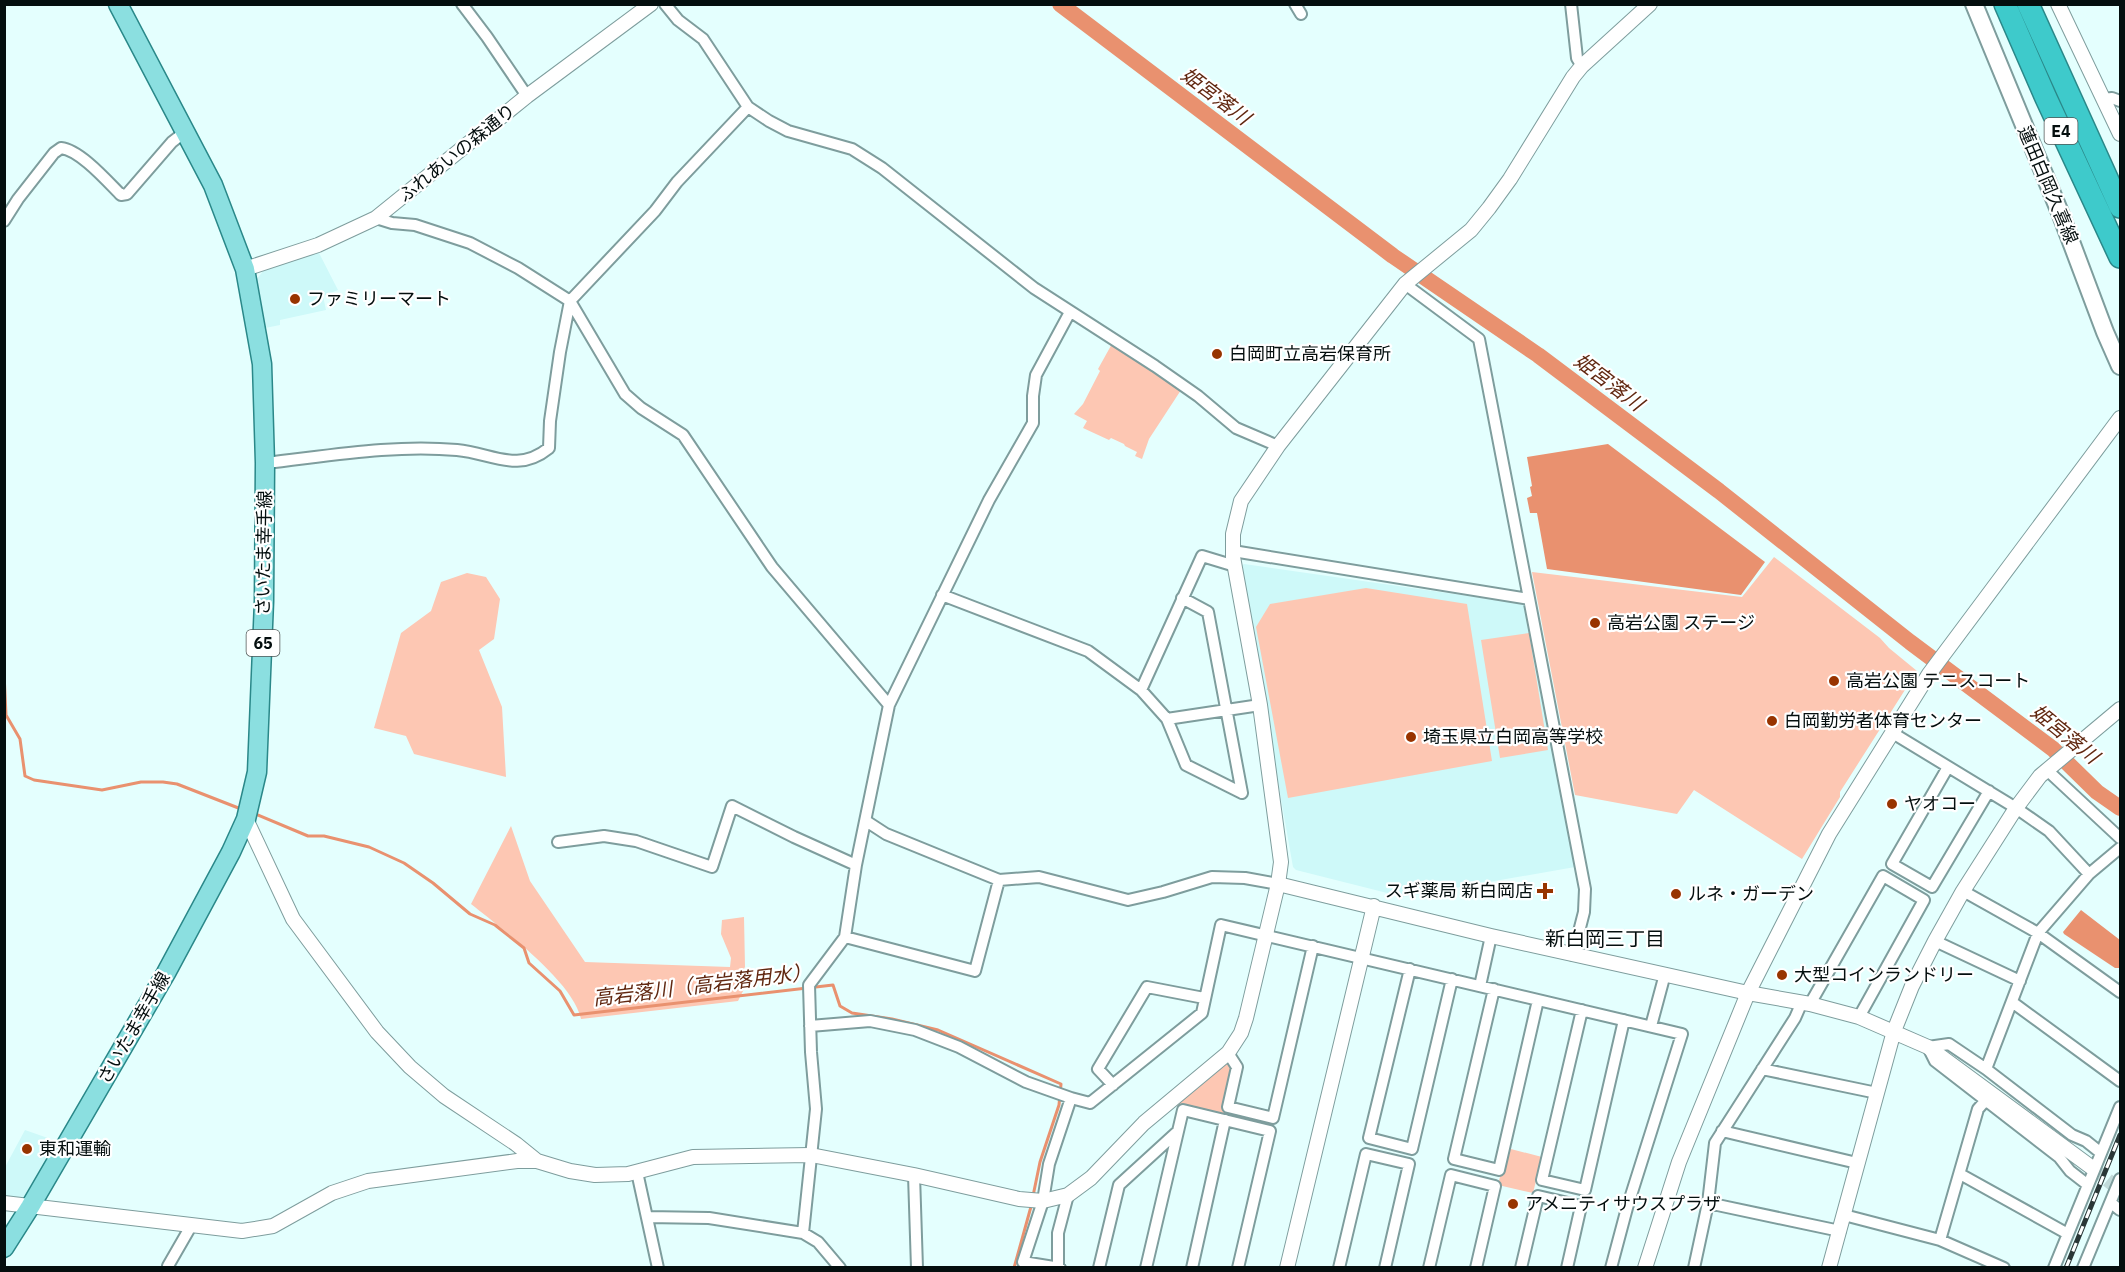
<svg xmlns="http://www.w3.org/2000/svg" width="2125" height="1272" font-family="'IBM Plex Sans','Noto Sans JP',sans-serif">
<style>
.built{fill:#cef9f9}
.green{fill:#fdc7b3}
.water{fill:#e9916f}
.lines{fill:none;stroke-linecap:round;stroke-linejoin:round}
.stream{stroke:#e9916f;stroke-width:3}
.river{stroke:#e9916f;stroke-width:16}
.tertiary-tunnel{stroke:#c2dbda;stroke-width:14;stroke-dasharray:14 7;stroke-linecap:butt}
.minor-casing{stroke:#7e9d9d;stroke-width:14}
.tertiary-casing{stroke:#7e9d9d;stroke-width:16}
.secondary-casing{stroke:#7e9d9d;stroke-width:20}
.primary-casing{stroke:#2a8889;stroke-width:21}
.motorway-casing{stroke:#2a8889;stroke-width:24}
.minor{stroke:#fff;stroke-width:10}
.tertiary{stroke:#fff;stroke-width:14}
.secondary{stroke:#fff;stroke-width:16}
.primary{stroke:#8bdfe0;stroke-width:18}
.motorway{stroke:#3ecacb;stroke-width:21}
.rail-casing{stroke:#2a3737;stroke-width:5}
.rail{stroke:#fff;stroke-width:3;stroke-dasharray:9;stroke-linecap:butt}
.poi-dot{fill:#983400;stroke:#fff;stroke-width:2}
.labels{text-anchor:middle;stroke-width:4.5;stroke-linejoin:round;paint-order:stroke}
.shield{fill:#fff;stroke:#4f5656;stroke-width:1.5}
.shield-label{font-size:16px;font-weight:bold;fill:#040e0e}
.street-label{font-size:18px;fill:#040e0e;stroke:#fff}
.poi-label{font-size:18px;fill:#040e0e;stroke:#fff;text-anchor:start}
.water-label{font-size:20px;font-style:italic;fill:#612811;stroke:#fff}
.neighbourhood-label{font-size:20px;fill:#040e0e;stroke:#fff}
</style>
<rect width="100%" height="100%" fill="#e4fffe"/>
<path class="built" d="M318,251L338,290L323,296L326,310L280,320V325L265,328L256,280L264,270Z
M1244,564L1524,604L1527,607L1575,867L1403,897L1296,870L1293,867L1240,567Z
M25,1130L62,1143L32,1195L23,1201L5,1197L4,1169Z"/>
<path class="green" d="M1113,342L1181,390L1149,439L1142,459L1135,456L1137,452L1125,446L1124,444L1111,438L1109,440L1083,428L1087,421L1074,414L1083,404L1100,371L1098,369Z
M1774,557L1880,638L1889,648L1917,671L1840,792V797L1802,859L1694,790L1677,814L1575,795L1532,572L1742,597Z
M467,573L486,577L500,599L494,639L479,650L502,707L506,777L414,754L406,736L374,728L401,633L431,611L441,582Z
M1366,588L1467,604L1492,761L1288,798L1256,627L1270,604Z
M1529,633L1548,750L1500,758L1481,640Z
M511,826L530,881L585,962L730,967L731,958L721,934L722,920L744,917L745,967L742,972L744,989L738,1001L581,1019C573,981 501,928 471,904Z
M1227,1063L1233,1071L1224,1115L1174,1105Z
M1507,1148L1542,1157L1533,1193L1498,1185Z"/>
<path class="water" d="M1608,444L1765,562L1741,595L1547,569L1537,513H1530L1527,498L1532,496L1530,487L1532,486L1527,457Z
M2081,910L2120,940V968H2115L2064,934L2063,932Z"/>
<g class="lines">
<path class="stream" d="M4,673L6,715L20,739L25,776L34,780L102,790L141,782H163L177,784L241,809
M253,813L308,836H324L369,847L404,863L433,883L470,914L495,925L524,948L529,963L560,991L574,1015L833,985L840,1006L852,1013L892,1019L938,1030L1061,1084L1059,1105L1040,1162L1033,1196
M1014,1268L1032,1203"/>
<path class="river" d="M1060,4L1393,256L1538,355L1719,491L1910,642L2053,749L2097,792L2120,808"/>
<path class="tertiary-tunnel" d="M2091,1167L2120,1190"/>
<defs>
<path id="minor" d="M462,4L487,37L527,96
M665,4L678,20L703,39L748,107L769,121L788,131L852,149L882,168L1034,288L1155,366L1198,396L1236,428L1278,446
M1295,4L1301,14
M1571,4L1577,58L1582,66
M2103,99L2112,98L2120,101
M376,218L392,223L415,225L470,243L518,268L570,301L625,394L641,408L683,435L772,567L889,705
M4,221L18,199L54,153L61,148C80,150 107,181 121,195L127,194L172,142L185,132
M1405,284L1479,339L1585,889L1584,912L1573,955
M265,463C328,456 394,444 457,450C492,453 517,474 549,448L550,421L560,352L570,301L655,211L677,182L748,107
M1233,551L1529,599
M942,595L1088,651L1141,690L1167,719L1186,765L1242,793
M1182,598L1208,612L1242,793
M1141,690L1202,556L1235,566
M1167,719L1260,705
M1891,732L2016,808L2049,831L2089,874L2038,933L1986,1069
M1948,767L1892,864L1932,887L1989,791
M2047,770L2120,838
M866,821L886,834L999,880L1039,877L1128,900L1163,892L1212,877L1245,878L1278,884
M558,842L604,836L636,841L712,867L732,806L794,837L856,865
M2089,874L2120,848
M1963,891L2038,933L2120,992
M845,937L975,971L999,880
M1935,941L2020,981
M1410,969L1369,1138L1412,1149L1452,979
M1480,986L1491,936
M1494,989L1454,1159L1499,1170L1538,1000
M2012,1002L2120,1081
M1810,1004L1883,876L1924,900L1859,1017
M1582,1010L1542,1180L1585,1190L1624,1020
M810,1026L870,1021L915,1030L959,1047L1026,1082L1071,1098
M1651,1026L1665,974
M1228,1053L1237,1067L1228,1107L1273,1118L1313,946
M1762,1069L1877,1093
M1113,1085L1098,1069L1147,987L1204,998
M1722,1131L1857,1163
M637,1172L658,1268
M1960,1174L2068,1234
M914,1175L917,1268
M2088,1185L2070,1171L2059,1157L1935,1061L1928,1047L1949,1044L1986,1069L2072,1135L2086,1141L2101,1153
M1708,1203L1840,1231
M2111,1203L2120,1210
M1844,1215L1940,1240L2004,1268
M647,1217L709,1218L803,1233L818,1242L840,1268
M803,1233L816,1109L811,1052L809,985L845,937L856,865L889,705L989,500L1033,423V396L1036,375L1070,312
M1940,1240L1978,1109L1986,1100
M168,1266L191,1226
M1058,1268V1233L1068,1195
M1060,1268L1023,1262L1043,1201L1049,1164L1071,1098L1090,1103L1202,1013L1221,925L1682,1034L1627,1208L1611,1268
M1099,1268L1119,1185L1176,1133
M1146,1268L1183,1110L1270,1131L1238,1268
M1192,1268L1225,1120
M1339,1268L1366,1154L1409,1164L1385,1268
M1429,1268L1451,1175L1495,1186L1476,1268
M1521,1268L1538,1196L1581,1206L1567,1268
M1694,1268L1708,1203L1715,1143L1795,1018L1802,1002
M2054,1268L2120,1107
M2083,1268L2120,1179"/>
<path id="tertiary" d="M2058,4L2120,134
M245,269L318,245L376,218L527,96L651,4
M246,819L293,919L377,1032L410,1067L444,1096L516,1144L537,1161
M1278,884L1491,936L1748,993L1810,1004L1859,1017L1928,1047L2091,1167
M4,1203L242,1231L273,1226L332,1193L368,1181L517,1161H537L570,1171L595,1175L628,1174L693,1157L811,1155L914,1175L1019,1199L1043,1201L1068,1195L1091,1178L1144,1123L1228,1053L1241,1033L1246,1018L1278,884L1281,862L1260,705L1233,557V534L1241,501L1278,446L1405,284L1471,230L1489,208L1510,179L1573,77L1582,66L1650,4
M1287,1268L1374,906
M1645,1268L1679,1162L1748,993L1829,834L1929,674L2120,418
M1829,1268L1894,1031L1912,986L1935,941L1963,891L2016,808L2040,776L2120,709"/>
<path id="secondary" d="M1974,4L2061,215L2105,332L2120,366"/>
<path id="primary" d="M4,1248L30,1207L166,973L231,852L246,819L257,772L264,601L265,463L262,364L245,269L213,185L118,4"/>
<path id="motorway" d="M2005,4L2046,98L2120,257
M2028,4L2120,207"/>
</defs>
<use href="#minor" class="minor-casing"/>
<use href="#tertiary" class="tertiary-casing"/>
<use href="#secondary" class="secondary-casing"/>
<use href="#primary" class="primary-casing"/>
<use href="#motorway" class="motorway-casing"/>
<use href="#minor" class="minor"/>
<use href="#tertiary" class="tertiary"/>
<use href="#secondary" class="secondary"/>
<use href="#primary" class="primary"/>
<use href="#motorway" class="motorway"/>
<defs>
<path id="rail" d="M2066,1268L2120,1135"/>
</defs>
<use href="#rail" class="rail-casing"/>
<use href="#rail" class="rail"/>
</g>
<g class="poi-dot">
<circle cx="295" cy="299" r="6"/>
<circle cx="1217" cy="354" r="6"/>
<circle cx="1595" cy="623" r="6"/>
<circle cx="1834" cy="681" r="6"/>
<circle cx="1772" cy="721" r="6"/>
<circle cx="1411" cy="737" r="6"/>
<circle cx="1892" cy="804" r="6"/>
<path d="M1542 882h6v6h6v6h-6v6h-6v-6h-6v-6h6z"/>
<circle cx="1676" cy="894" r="6"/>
<circle cx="1782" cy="975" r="6"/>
<circle cx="27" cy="1149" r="6"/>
<circle cx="1513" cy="1204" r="6"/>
</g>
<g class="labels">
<g class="shield">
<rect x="2044.5" y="118" width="33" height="26" rx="4.5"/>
<rect x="246.5" y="630" width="33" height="26" rx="4.5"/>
</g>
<g class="shield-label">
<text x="2061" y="137">E4</text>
<text x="263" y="649">65</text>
</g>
<g class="street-label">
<text transform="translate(457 153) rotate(-39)" y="6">ふれあいの森通り</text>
<text transform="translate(2048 185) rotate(67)" y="6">蓮田白岡久喜線</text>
<text transform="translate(264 553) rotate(-89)" y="6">さいたま幸手線</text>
<text transform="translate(134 1028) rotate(-60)" y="6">さいたま幸手線</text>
</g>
<g class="poi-label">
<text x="307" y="305">ファミリーマート</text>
<text x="1229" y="360">白岡町立高岩保育所</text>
<text x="1607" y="629">高岩公園 ステージ</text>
<text x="1846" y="687">高岩公園 テニスコート</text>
<text x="1784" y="727">白岡勤労者体育センター</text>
<text x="1423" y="743">埼玉県立白岡高等学校</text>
<text x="1904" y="810">ヤオコー</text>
<text x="1533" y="897" text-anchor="end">スギ薬局 新白岡店</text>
<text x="1688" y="900">ルネ・ガーデン</text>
<text x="1794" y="981">大型コインランドリー</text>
<text x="39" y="1155">東和運輸</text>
<text x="1525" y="1210">アメニティサウスプラザ</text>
</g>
<g class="water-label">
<text transform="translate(1216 96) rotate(37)" y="7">姫宮落川</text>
<text transform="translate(1609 382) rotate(37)" y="7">姫宮落川</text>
<text transform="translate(2065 734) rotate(39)" y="7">姫宮落川</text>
<text transform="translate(702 985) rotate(-7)" y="7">高岩落川（高岩落用水）</text>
</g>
<g class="neighbourhood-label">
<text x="1605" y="946">新白岡三丁目</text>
</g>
</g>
<rect width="2125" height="1272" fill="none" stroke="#040e0e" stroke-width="12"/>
</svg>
